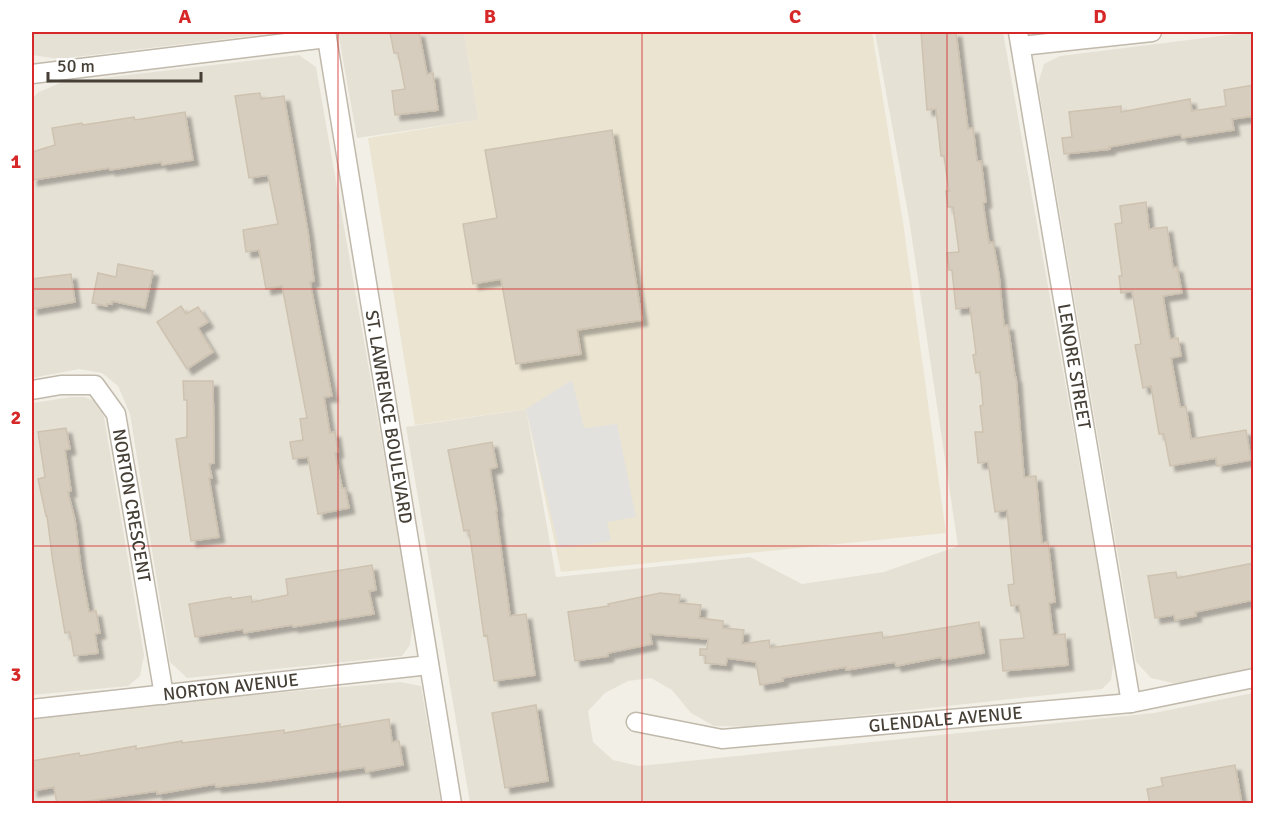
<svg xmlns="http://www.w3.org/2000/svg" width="1285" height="835" font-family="Signika,sans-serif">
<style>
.residential{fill:#e6e1d5}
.education{fill:#ebe4d1}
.parking{fill:#e3e1de}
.building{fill:#d6cdbf;stroke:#cec2b0;stroke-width:1.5;filter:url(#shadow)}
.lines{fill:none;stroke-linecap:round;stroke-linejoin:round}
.street-casing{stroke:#c0b9ac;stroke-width:21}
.street{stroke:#fff;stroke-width:18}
.grid{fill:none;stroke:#d62828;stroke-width:1.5;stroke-opacity:0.55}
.labels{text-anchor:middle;stroke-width:5;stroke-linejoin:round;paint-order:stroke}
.street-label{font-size:18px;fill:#453f36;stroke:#fff}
.neatline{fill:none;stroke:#d62828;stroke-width:2}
.grid-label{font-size:20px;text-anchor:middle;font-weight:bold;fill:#d62828}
</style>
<defs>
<filter id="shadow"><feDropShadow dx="5.5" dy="5.5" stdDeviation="1.5" flood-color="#0004"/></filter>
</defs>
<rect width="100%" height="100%" fill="#f2efe6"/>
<path class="residential" d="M32,32H284L59,59L32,55Z
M338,32H464L479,120L357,138Z
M875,32H1003L1114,659L1111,680L1102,689L756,727L714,726L691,713L672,690L651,678L628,681L605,693L588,711L593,742L613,760L639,766L1154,713L1253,693V803H470L406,427L526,409L556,577L750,557L802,584L884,572L958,546L909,219Z
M1253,32V670L1204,681L1173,683L1151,678L1136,662L1038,84L1044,64L1060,56Z
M299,55L316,67L413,621L410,645L402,656L187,678L170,662L130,414L118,386L102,373L79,369L32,378V98L39,92L60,83Z
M72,397H84L96,401L104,417L144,655L140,676L128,686L32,695V403Z
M400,682L421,686L441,803L32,804V714Z"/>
<path class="education" d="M464,32H872L903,222L946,533L561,572L526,409L415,425L368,138L479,120Z"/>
<path class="parking" d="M572,380L584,428L617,424L636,517L607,522L611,541L559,548L526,409Z"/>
<path class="building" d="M390,32H419L427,74L433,73L438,110L395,115L392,91L405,89L398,53H394Z
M921,32H956L968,129L973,128L977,161H981L986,202L983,203L989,243L993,242L999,275L1004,326L1008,325L1015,377H1016L1024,477L1036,476L1042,543L1048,542L1055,602L1049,603L1053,635L1065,634L1068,665L1003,671L1000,640L1024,638L1019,605L1011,606L1008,585L1014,584L1007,510L995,512L988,462L978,463L975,432H983L980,406L983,405L980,372L976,373L973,355L976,354L970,307L956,309L952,270H949L947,253L959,252L953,207H948L946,191H949L944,156H941L936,109L927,110Z
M1254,85V116L1232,119L1234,130L1182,138L1181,134L1109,147L1110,149L1064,154L1062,138L1072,137L1069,112L1121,106V112L1190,99L1192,111L1226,106L1224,90Z
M260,93L261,99L284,96L308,232L314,281L310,282L332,396L324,397L330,433L335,432L338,452L335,453L342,488H345L349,508L318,514L308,457L293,459L290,442L303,440L300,419L307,418L282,286L266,289L259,250L246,252L243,230L278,224L268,175L249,178L235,96Z
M185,112L193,160L162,165L161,162L110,170L109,168L32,180V152L55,145L52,128L82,123L83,125L134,117L135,120Z
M612,130L642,320L577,330L581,354L516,364L501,279L473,284L463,224L497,218L485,150Z
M1146,202L1149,229L1167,227L1173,268L1177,267L1182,293L1163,296L1170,339L1178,338L1181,356L1171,358L1180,407H1186L1191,439L1246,430L1251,460L1217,466L1216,458L1170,466L1164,434H1159L1151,386L1143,388L1135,345L1141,344L1132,291L1121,293L1119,276H1122L1115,224L1122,223L1120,206Z
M118,264L153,271L145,308L112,301V304H107V306L92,303L98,273L116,277Z
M71,274L75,302L32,309V279Z
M181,306L186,314L198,307L208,322L198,328L213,352L187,369L157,322Z
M183,381H213L214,463L209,464L212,478H209L219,537L191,541L176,439L187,437V400H184Z
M66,428L70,449L65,450L71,491L68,492L75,520L81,568L89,612L96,611L100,633L95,634L98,653L74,656L70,632L65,633L53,563L47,516H46L38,479L45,477L38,432Z
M492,442L497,467L490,469L497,511H496L510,616L526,614L535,675L494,681L487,635L484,636L469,530L464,531L448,450Z
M1254,563V600L1195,612L1196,616L1175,620L1174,615L1155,618L1148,576L1176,572L1177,578Z
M372,565L376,590L369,591L374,614L293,627L292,625L244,633L243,629L195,637L189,604L231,597L232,599L251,596L252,602L288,595L286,579Z
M660,593L680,595L679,603L701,605L699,618L723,621V628L744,630L742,644L769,640L770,648L882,632L883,638L979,622L984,653L942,660L941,657L896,666L895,662L846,670V667L782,678L783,681L760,685L756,662L727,658L726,665L705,663L706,656L700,655V649H707L708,639L650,634L652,644L608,653V656L575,661L568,612L609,606L608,604Z
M536,705L548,781L505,788L492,713Z
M389,719L392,742L399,741L403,765L366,772L365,767L260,782L216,787L215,784L157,794V791L68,804H57L54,787L32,791V761L79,753L80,756L136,746V749L182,741V743L284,730V733L340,724V727Z
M1235,765L1242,804H1150L1147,789L1163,786L1161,778Z"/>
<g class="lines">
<defs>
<g id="street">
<path id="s1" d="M326,32L452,804"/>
<path id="s2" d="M1018,32L1131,703"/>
<path d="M1021,46L1152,32"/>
<path d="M32,74L327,38"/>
<path id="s3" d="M32,390L61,385H95L116,414L164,695"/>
<path id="s4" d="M32,709L429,665"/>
<path id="s5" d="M636,722L722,739L1131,703L1254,678"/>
</g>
</defs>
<use href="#street" class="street-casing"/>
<use href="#street" class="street"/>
</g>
<path class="grid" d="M338,32V804M642,32V804M947,32V804M32,289H1254M32,546H1254"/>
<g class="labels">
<g class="street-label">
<text dy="6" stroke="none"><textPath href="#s2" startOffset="339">LENORE STREET</textPath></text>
<text dy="6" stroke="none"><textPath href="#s1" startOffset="390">ST. LAWRENCE BOULEVARD</textPath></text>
<text dy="6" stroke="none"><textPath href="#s3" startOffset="192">NORTON CRESCENT</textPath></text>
<text dy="6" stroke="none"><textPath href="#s4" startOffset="200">NORTON AVENUE</textPath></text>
<text dy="6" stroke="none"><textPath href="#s5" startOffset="312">GLENDALE AVENUE</textPath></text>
</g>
</g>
<rect width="1285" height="835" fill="none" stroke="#ffffff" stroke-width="66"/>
<path d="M48 72v9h153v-9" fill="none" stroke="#453f36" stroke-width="3"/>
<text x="57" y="72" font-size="18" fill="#453f36" stroke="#ffffff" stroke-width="4.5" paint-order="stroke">50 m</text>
<rect x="33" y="33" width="1219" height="769" class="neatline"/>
<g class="grid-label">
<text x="185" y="23">A</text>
<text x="490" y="23">B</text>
<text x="795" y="23">C</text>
<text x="1100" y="23">D</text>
<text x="16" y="168">1</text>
<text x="16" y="424">2</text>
<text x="16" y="681">3</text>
</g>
</svg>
